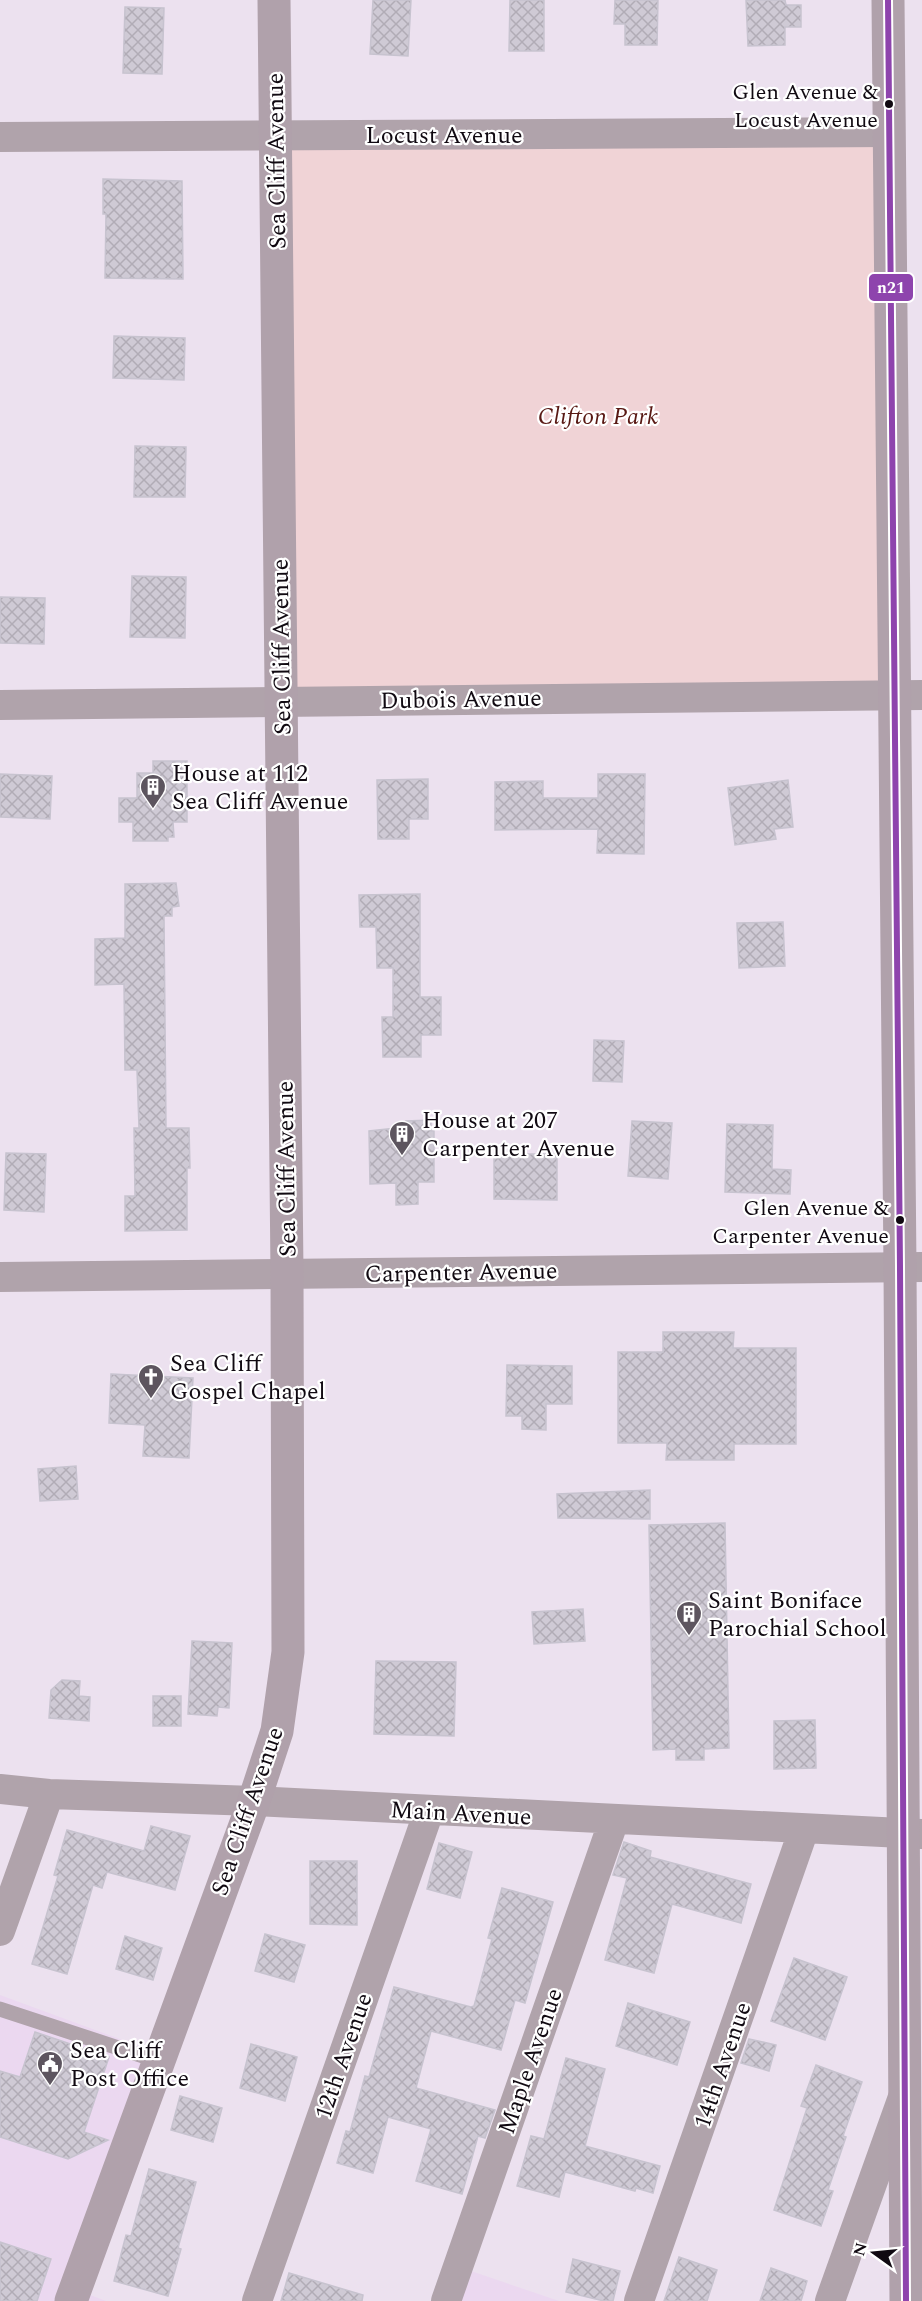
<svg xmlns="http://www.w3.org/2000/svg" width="922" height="2301" font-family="Spectral,serif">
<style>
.built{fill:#ebd8f0}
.park{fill:#f0d3d6}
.building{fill:url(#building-cross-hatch);stroke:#c7c3cf;stroke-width:1.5}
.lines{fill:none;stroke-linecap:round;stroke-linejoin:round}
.lane{stroke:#b0a3ab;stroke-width:15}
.street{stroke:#b0a3ab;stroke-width:30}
.secondary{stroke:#b0a1ab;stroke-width:33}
.bus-1-casing{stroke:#fff;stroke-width:10}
.bus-1{stroke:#8e44ad;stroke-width:6}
.bus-dot{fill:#100911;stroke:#fff;stroke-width:2}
.labels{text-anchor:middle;stroke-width:4.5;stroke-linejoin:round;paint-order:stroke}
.bus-label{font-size:22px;fill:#100911;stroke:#fff;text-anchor:end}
.street-label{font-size:24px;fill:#100911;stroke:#fff}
.park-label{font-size:24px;font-style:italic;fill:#581813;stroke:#fff}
.poi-label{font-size:24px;fill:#100911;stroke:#fff;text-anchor:start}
.line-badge{stroke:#fff;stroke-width:2}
.badge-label{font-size:16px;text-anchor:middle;font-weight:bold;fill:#fff}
</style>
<defs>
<pattern id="building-cross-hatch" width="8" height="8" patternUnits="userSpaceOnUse" patternTransform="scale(1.5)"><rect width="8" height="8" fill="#cfcad5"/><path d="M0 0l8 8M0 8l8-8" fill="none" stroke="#b1acb6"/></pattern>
</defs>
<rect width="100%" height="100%" fill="#ece1ef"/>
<path class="built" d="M0,1995L166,2056L77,2290L106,2301H0Z
M462,2268L559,2301H450Z"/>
<path class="park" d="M889,132L895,695L281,701L275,136Z"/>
<path class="building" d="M373,0H411L408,56L370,54Z
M510,0H544V51H509Z
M615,0H658L657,45H625V24H614Z
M746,0H785L786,5H801V27H785V45L748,46Z
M125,7L164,8L162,74L123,73Z
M103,179L182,181L183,279L105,278L106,214H103Z
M114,336L185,338L184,380L113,378Z
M135,446L186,447L185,497H134Z
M132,576L186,577L185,638L130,637Z
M0,597L45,598L44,644L0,643Z
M153,761H187V822H173L174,837H168V841H133V822H119V798H137V773H153Z
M0,774L52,776L50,819L0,817Z
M598,774H645L644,854L597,853L598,829L495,830V782L543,781V798H598Z
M428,779V819H409V839H378L377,780Z
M788,780L793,827L774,829L776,839L735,845L728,788Z
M176,883L179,906L172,907V916H164L166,1128H189L190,1168H187V1230L125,1231V1196H135L134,1128H139L137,1070H125L124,984L95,985V939L125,938V884Z
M420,894V997H441V1035H421V1057H383L382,1017H393V968H377L376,927H360L359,895Z
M783,922L785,966L739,968L737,923Z
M594,1040L624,1041L622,1082L593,1081Z
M431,1120V1131H434V1182H418V1204L396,1205V1183L370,1184L369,1131L406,1127V1121Z
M632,1121L672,1123L668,1179L628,1176Z
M727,1124L773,1125L772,1169L791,1170L790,1194L725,1192Z
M6,1153L46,1154L44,1212L4,1210Z
M494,1154H557V1200L494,1199Z
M663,1332H734L733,1348H796V1444H734V1460H666L667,1443H618V1352H663Z
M507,1365L572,1366V1404H546V1430L522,1429V1416H506Z
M111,1374L193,1378L189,1458L143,1456L145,1425L109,1423Z
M76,1466L78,1499L40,1501L38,1469Z
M650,1490V1519L558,1518L557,1494Z
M725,1523L729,1748L704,1749V1760H676V1749L653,1750L649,1525Z
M583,1609L585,1641L534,1644L532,1612Z
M192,1641L232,1643L229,1708L218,1707L217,1716L188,1714Z
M376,1661L456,1662L454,1736L374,1734Z
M62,1680L80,1681L79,1696L90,1697L89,1721L49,1718L51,1690Z
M153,1696H181V1726H153Z
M815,1720L816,1768L774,1769V1721Z
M151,1826L190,1836L175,1890L107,1872L102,1888L93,1885L67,1974L32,1964L58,1876L54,1875L67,1830L144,1851Z
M624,1842L651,1851L650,1857L751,1884L741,1923L672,1904L654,1973L605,1960L627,1878L613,1875Z
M439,1843L472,1852L460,1898L427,1889Z
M310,1861H357V1925L310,1924Z
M502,1888L553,1902L525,2003L515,2000L501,2050L431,2031L416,2088L495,2110L485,2138L478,2136L462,2194L416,2181L431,2129L388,2117L373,2173L337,2163L346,2131L350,2132L365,2076L369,2077L394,1987L471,2007L474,2006L492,1939L488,1938Z
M265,1934L305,1945L294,1982L255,1971Z
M125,1936L162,1948L153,1980L116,1969Z
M794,1958L847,1977L825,2040L771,2021Z
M628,2003L690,2022L677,2065L616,2046Z
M35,2032L109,2057L84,2132L108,2140L68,2159L0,2137V2071L20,2077Z
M749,2039L776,2045L769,2071L741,2063Z
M251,2044L297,2057L285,2101L240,2088Z
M566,2058L605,2069L585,2146L660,2166L653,2193L636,2188L635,2191L565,2172L559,2197L517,2186L531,2136L544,2139Z
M816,2065L862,2082L843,2136L846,2137L828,2190L833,2191L821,2226L774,2210L807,2108L801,2106Z
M180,2096L222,2108L213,2142L171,2130Z
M149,2169L196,2182L178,2248L181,2249L168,2296L114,2281L126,2235L131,2236Z
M0,2242L51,2259L37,2301H0Z
M679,2257L717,2270L707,2301H664Z
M573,2259L620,2271L613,2301H604L566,2292Z
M771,2268L807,2281L801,2301H760Z
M289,2273L363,2295L362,2301H281Z"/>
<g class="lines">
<path class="lane" d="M0,2009L158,2061"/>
<path class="street" d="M0,137L889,132
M0,705L922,695
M0,1277L922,1267
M0,1789L49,1794L254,1801L922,1834
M0,1931L49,1794
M257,2301L429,1811
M446,2301L614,1820
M639,2301L804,1829
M830,2301L903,2097"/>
<path class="secondary" d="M888,0L900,1267L906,2301
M71,2301L254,1801L277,1731L288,1652L287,1273L274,0"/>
<defs>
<path id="bus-1" d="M888,0L900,1267L906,2301"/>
</defs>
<use href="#bus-1" class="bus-1-casing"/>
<use href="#bus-1" class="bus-1"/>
</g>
<defs>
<symbol id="building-pin" viewBox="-11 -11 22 30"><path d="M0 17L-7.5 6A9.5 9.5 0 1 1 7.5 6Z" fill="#5d555f" stroke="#fff"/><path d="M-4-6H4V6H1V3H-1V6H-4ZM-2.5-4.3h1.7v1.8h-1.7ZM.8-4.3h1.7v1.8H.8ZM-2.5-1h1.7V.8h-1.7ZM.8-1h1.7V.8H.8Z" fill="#fff"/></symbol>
<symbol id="church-pin" viewBox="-11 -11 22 30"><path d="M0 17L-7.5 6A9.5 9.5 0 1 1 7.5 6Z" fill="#5d555f" stroke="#fff"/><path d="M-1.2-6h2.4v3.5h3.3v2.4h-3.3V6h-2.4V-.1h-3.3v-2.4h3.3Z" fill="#fff"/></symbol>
<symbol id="civic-pin" viewBox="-11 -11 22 30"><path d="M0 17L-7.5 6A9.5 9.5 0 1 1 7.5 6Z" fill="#5d555f" stroke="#fff"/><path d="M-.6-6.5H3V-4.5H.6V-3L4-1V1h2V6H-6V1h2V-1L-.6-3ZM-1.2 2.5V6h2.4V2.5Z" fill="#fff"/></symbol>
</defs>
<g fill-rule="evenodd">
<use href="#building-pin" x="138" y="772" width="30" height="40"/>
<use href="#building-pin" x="387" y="1119" width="30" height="40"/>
<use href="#church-pin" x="136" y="1362" width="30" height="40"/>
<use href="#building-pin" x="674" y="1599" width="30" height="40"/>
<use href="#civic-pin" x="35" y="2049" width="30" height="40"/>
</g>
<g class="bus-dot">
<circle cx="889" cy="104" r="5"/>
<circle cx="900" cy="1220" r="5"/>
</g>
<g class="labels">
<g class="bus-label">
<text x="878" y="99">Glen Avenue &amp;<tspan x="878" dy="28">Locust Avenue</tspan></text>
<text x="889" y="1215">Glen Avenue &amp;<tspan x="889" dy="28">Carpenter Avenue</tspan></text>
</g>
<g class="street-label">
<text x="444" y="143">Locust Avenue</text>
<text transform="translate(276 161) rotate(-91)" y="8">Sea Cliff Avenue</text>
<text transform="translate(281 647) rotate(-91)" y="8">Sea Cliff Avenue</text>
<text transform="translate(461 699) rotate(-1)" y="8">Dubois Avenue</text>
<text transform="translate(286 1169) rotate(-91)" y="8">Sea Cliff Avenue</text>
<text transform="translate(461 1272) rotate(-1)" y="8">Carpenter Avenue</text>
<text transform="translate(247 1811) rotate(-71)" y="8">Sea Cliff Avenue</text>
<text transform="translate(461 1813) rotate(3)" y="8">Main Avenue</text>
<text transform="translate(343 2056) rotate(-71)" y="8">12th Avenue</text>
<text transform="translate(530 2061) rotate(-71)" y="8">Maple Avenue</text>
<text transform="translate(722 2065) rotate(-71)" y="8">14th Avenue</text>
</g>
<g class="park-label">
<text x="598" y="424">Clifton Park</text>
</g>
<g class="poi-label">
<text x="172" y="781">House at 112<tspan x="172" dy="28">Sea Cliff Avenue</tspan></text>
<text x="422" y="1128">House at 207<tspan x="422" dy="28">Carpenter Avenue</tspan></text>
<text x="170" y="1371">Sea Cliff<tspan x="170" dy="28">Gospel Chapel</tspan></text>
<text x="708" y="1608">Saint Boniface<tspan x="708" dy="28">Parochial School</tspan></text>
<text x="70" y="2058">Sea Cliff<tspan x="70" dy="28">Post Office</tspan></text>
</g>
</g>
<rect class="line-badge" x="868" y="273" width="46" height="29" rx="6" fill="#8e44ad"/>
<g class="badge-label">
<text x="891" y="293">n21</text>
</g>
<g transform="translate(874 2253) rotate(285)" stroke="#ffffff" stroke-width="4.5" paint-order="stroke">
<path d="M0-4.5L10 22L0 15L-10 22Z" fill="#100911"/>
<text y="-9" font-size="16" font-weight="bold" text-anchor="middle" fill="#100911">N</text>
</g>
</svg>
